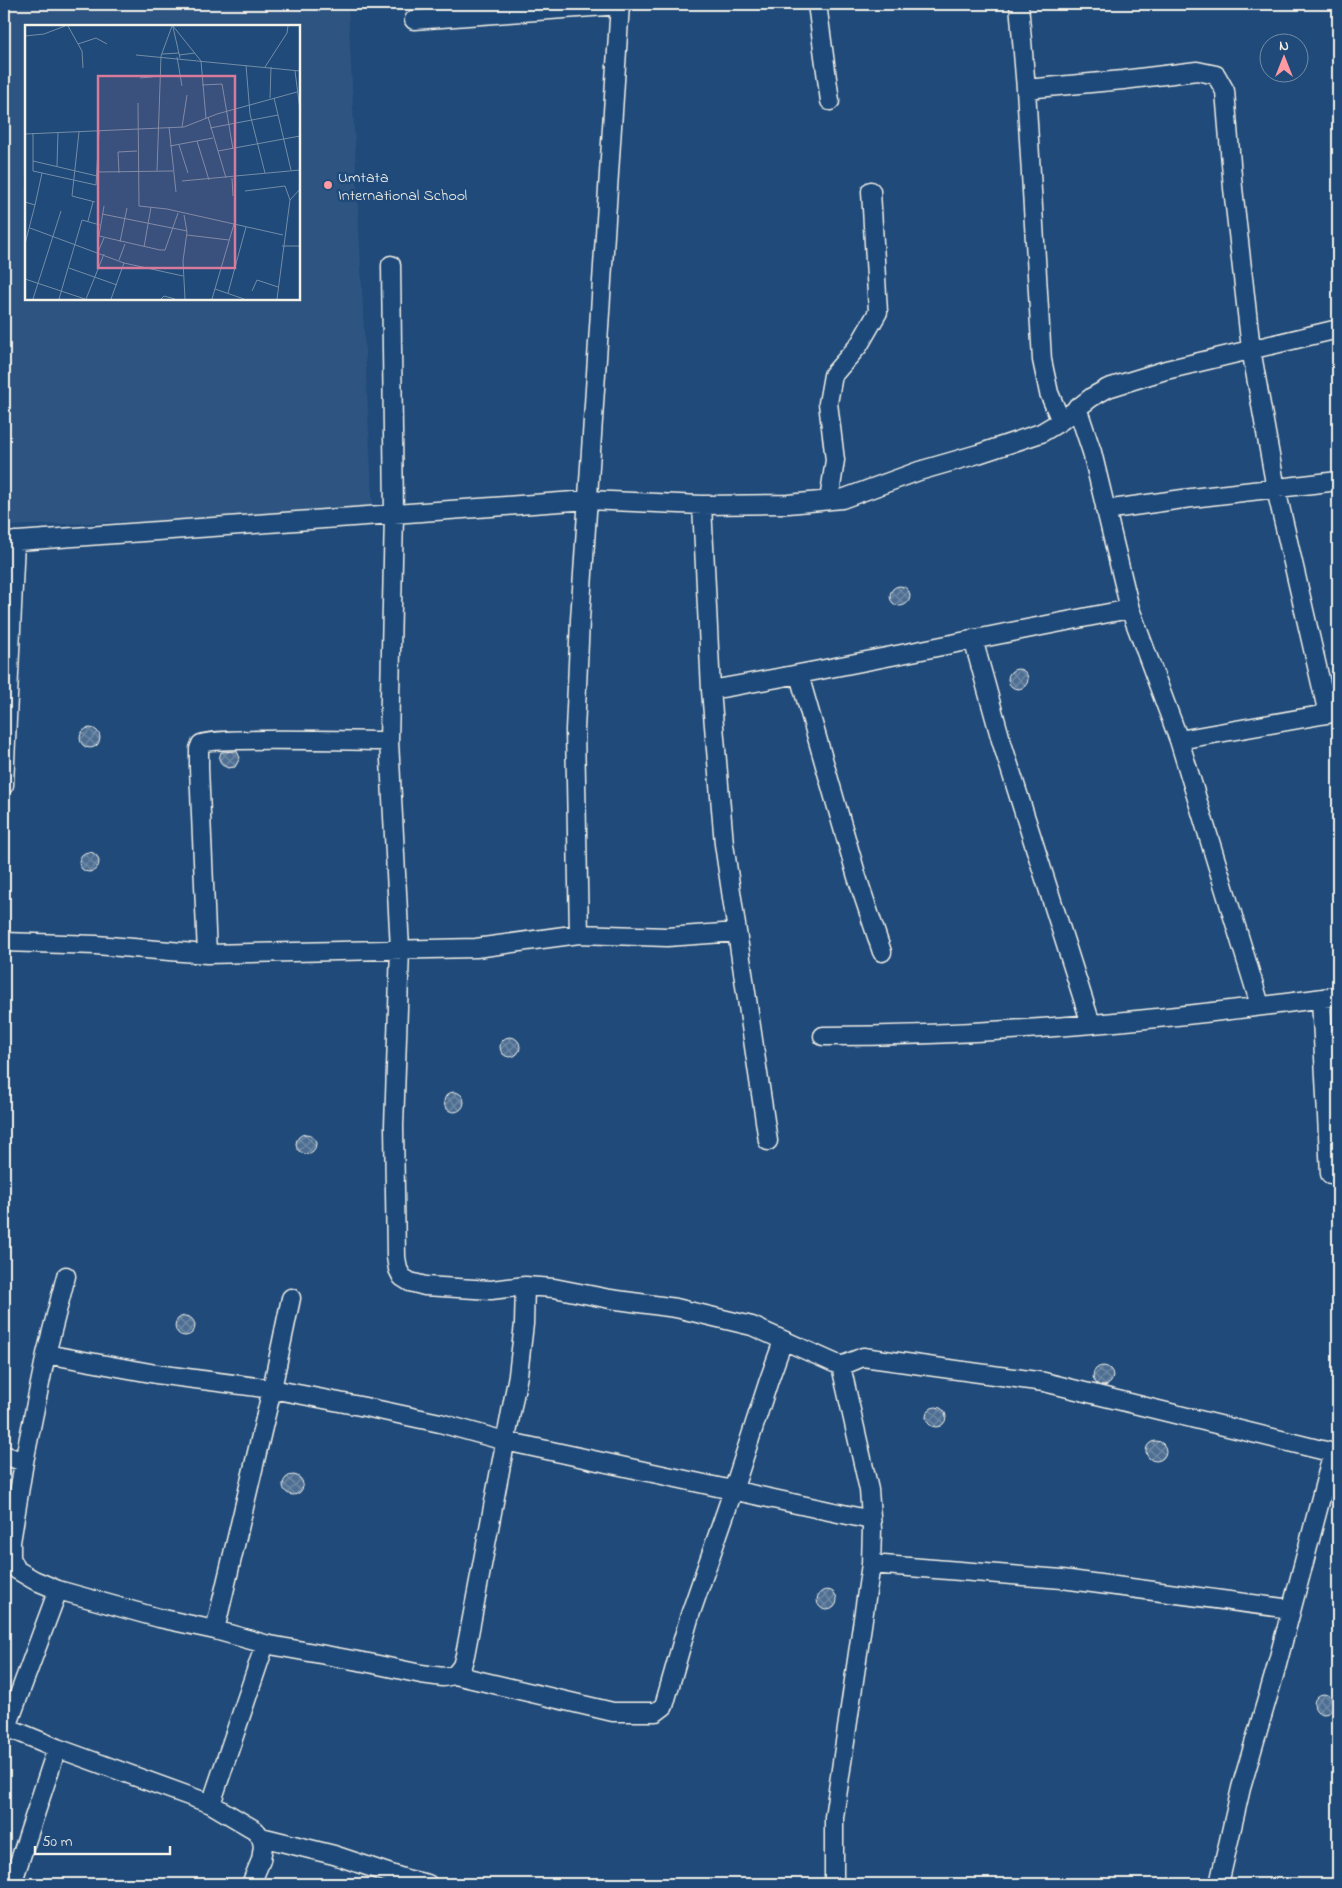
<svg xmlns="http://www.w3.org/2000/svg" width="1342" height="1888" font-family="'Indie Flower',sans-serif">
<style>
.built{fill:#2d5581;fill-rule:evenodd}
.building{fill:url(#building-cross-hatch);stroke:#f4f1e8}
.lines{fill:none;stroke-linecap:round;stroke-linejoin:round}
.street-casing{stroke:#f4f1e8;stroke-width:21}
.street{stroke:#1f4a7a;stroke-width:18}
.poi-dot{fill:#ff9aa2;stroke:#1f4a7a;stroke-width:2}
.labels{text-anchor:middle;stroke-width:5;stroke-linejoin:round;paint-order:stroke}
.poi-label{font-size:16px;fill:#f4f1e8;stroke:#1f4a7a;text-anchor:start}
.inset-road{fill:none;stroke:#748da6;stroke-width:1}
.view{fill:#d87a9a;fill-opacity:0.15;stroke:#d87a9a;stroke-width:2.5}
.inset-edge{fill:none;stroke:#f4f1e8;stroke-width:2.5}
</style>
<defs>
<pattern id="building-cross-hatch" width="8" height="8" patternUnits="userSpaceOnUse" patternTransform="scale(1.25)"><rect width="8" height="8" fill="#4d6e92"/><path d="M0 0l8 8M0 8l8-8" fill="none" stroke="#708aa6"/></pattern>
</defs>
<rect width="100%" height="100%" fill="#1f4a7a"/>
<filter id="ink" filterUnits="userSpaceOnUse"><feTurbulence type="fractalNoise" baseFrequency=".02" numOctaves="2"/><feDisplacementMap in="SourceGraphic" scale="10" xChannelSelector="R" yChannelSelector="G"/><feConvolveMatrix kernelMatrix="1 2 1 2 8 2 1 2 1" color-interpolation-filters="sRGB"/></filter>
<g filter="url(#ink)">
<path class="built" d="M4,4H348L373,513L4,526ZM26,26H299V299H26Z"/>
<path class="building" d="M890 596a10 10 0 1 1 20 0a10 10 0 1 1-20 0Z
M1008 679a10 10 0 1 1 20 0a10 10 0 1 1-20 0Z
M80 738a10 10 0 1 1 20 0a10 10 0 1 1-20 0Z
M237,751L240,758L235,767L228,768L222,765L219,759L221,752Z
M79 862a10 10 0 1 1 20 0a10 10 0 1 1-20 0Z
M500 1047a10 10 0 1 1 20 0a10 10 0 1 1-20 0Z
M444 1102a10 10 0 1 1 20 0a10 10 0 1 1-20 0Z
M296 1144a10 10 0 1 1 20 0a10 10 0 1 1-20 0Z
M175 1326a10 10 0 1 1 20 0a10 10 0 1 1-20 0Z
M1093 1376a10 10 0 1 1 20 0a10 10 0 1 1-20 0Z
M926 1417a10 10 0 1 1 20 0a10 10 0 1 1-20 0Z
M1146 1451a10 10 0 1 1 20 0a10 10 0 1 1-20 0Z
M283 1485a10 10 0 1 1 20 0a10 10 0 1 1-20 0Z
M817 1600a10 10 0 1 1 20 0a10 10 0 1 1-20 0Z
M1314 1704a10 10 0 1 1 20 0a10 10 0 1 1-20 0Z"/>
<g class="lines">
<defs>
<path id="street" d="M817,4L830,101
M1019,4L1026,89L1042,360L1049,393L1061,421
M414,20L620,5
M1026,89L1123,80L1197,71L1216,75L1225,91L1233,188L1251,349L1276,489L1328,714
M391,265L394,515L389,741L400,949L394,1126L396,1257L398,1269L402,1277L410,1282L425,1286L491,1290L525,1286L554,1288L610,1299L676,1308L752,1326L841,1366L863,1357L1044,1382L1338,1454
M1077,407L1092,452L1130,609L1179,740L1260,1005
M829,500L835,460L828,403L833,375L859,345L878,312L871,191
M702,505L711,690L724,844L768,1141
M1105,510L1183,499L1338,481
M4,542L588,500L702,505L788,504L842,499L919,471L978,454L1041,433L1061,421L1092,397L1108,388L1166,370L1338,329
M973,639L1001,740L1091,1024
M799,675L857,877L882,952
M711,690C851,666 990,635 1130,609
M1179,740L1338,712
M4,785L15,541
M579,934L575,730L580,620L620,4
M4,942L96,945L207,954L476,948L579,934L667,937L737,932
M207,954L199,768V749L201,744C211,737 365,741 389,741
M1321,999L1330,1174
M823,1036C995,1036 1168,1020 1338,996
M66,1276L46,1354L24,1462L11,1542V1558L17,1570L34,1580L58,1590L159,1618L215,1630L265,1644L369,1663L421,1674L443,1677L455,1675L613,1712H656L664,1706L690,1615L733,1491L769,1380L783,1341
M46,1354L156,1374L272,1389L365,1407L440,1423L505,1441L871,1520
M4,1455L24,1462
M871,1564L1062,1579L1291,1609
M215,1630L272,1389L291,1298
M455,1675L462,1666L465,1655L518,1375L524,1324L525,1286
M4,1726L57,1748L211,1804L255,1830L261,1837L263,1846L261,1860L251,1884
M7,1727L58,1590
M211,1804L265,1644
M261,1837L334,1855L406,1879L428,1884
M12,1884L57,1748
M834,1884V1817L871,1564L872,1529L869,1490L841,1366
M1219,1884L1241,1788L1275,1672L1333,1452"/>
</defs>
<use href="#street" class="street-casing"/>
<use href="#street" class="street"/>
</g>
</g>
<circle class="poi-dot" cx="328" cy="185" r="5"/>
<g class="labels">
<g class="poi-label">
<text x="338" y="182">Umtata<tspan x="338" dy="18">International School</tspan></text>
</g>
</g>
<g transform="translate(25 25)">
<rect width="275" height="275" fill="#1f4a7a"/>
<path class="inset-road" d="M43,1L57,26L58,43M148,1L176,36L181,94M148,2L155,33M0,11L19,9L40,1M53,19L71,13L82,19M137,29L154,28M111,30L275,46M154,30L170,28M152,32L157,61M221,40L225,89L240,148M240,42L262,8L263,1M270,46L275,85M115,53L136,51M177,60L197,59L208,124M245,73L246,42M249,73L266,145M113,78L114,181L142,184L258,210M183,92L201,153M144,102L151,167M157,102L162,70M185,103L253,90M54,107L47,171L70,177M8,108V146L71,160L74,106M0,109L159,102L192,89L272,67M172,116L184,155M154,120L163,148M145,121L188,113M193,126L275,111M8,136L72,151M32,141L33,107M132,146L136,31L147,1M72,147L148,146M94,148L93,127L112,126M207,153L208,171M157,156L275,145M220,166L260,161L265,175M0,177L10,180L0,219M10,180L17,148M79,181L74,211L135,225H140L153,188M77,189L162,206M159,190L162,207L158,236L160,274M63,196L68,177M5,203L99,238L158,251M162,210L204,215M95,217L102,183M257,221H275M119,222L126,182M73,227L79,213M94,235L100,219M44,243L92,260M0,254L60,274M190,264L219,274M227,266L232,255L253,262M203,268L221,202M8,274L36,186M34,274L57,195L75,200M61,274L79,229M86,274L99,238M136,274L139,271L150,274M187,274L209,199M252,274L265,175L275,164"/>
<path class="view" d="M73,51H210V243H73Z"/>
<rect width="275" height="275" class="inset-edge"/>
</g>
<rect width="1342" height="1888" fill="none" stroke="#1f4a7a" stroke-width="20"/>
<rect x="10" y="10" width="1322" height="1868" fill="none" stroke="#f4f1e8" stroke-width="2" filter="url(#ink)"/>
<g transform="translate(1284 58)"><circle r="24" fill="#1f4a7a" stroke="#748da6"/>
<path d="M0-4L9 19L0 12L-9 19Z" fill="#ff9aa2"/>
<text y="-8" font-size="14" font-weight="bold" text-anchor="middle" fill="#f4f1e8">N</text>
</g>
<path d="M35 1846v8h135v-8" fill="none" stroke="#f4f1e8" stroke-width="2.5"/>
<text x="42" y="1846" font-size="15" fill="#f4f1e8" stroke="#1f4a7a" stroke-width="4" paint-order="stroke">50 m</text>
</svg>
